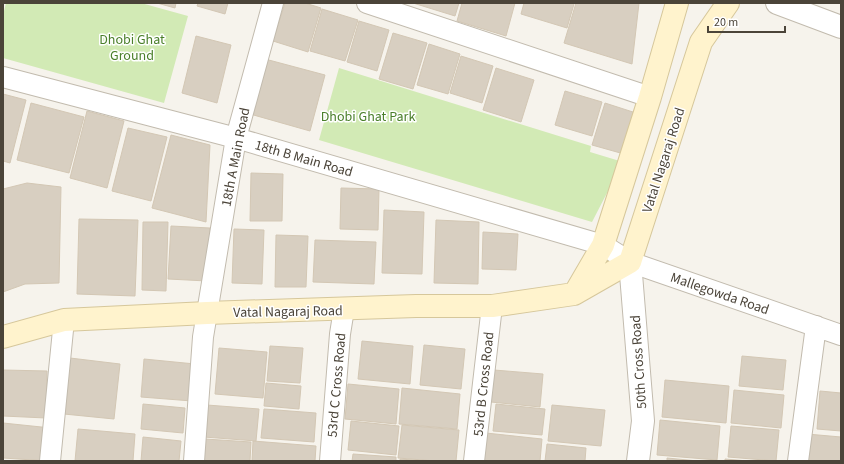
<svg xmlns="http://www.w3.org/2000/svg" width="844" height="464" font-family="'Source Sans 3',sans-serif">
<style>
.green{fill:#d2eab5}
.building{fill:#d8cfc1;stroke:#d3c7b4}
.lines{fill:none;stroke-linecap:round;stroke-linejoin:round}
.minor-casing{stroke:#c2bbae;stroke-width:22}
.tertiary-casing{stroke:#c2bbae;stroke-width:24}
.secondary-casing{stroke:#d6c79b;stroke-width:24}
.minor{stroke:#fff;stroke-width:20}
.tertiary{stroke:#fff;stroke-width:22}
.secondary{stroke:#fff3cd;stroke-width:22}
.labels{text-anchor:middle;stroke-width:3;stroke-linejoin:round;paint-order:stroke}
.park-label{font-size:14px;fill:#4a7f2a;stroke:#fff}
.street-label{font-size:14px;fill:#4b4439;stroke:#fff}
</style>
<rect width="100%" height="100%" fill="#f6f3ec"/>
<path class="green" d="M6,3H141L188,16L164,103L3,58V15Z
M339,68L591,146L590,152L623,162L592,222L319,140Z"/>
<path class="building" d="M157,3H176L175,8Z
M198,3H228L225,14L197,6Z
M285,3H305L321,8L308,52L273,41Z
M413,3H459L455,16Z
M462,3H515L506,36L457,21Z
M524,3H572L574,4L567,28L521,14Z
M576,3H639L632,64L564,43Z
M322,9L358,20L345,61L310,51Z
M359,21L389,30L377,71L347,62Z
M393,33L427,43L413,89L379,79Z
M196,36L231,45L217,103L182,93Z
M429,44L460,54L448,94L417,85Z
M461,56L493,66L482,103L450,93Z
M265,59L325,75L310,131L250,114Z
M496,68L534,80L521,122L483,110Z
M565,91L602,102L592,136L555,125Z
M3,94L26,100L10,163L3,161Z
M31,103L84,117L69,173L17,160Z
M605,103L636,113L624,154L592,145Z
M87,111L124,121L107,188L70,178Z
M128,128L167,137L151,201L112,191Z
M171,135L210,145L206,222L152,208Z
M251,173L283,174L282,221H250Z
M27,183L61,187L59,283L25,284L3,292V189Z
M341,188L379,189L378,230L340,229Z
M384,210L424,212L422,274L382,273Z
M79,219L138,220L135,296L77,294Z
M436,220L479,222L478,284L434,283Z
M143,222H168L166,291L142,290Z
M171,226L210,228L207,281L168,279Z
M234,229L264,230L262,284L232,283Z
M483,232L518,234L516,270L482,269Z
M276,235L308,236L306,287H275Z
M315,240L376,242L374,284L313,282Z
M362,341L413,346L410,384L358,379Z
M424,345L465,349L461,389L420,385Z
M270,346L303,348L300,383L267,381Z
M219,348L267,352L263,398L215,394Z
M742,356L786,360L783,390L739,386Z
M70,358L120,364L114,419L64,414Z
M144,359L195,364L192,401L141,397Z
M3,370L47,371L46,418L3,416Z
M494,370L543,374L540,407L491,402Z
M665,380L729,386L726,423L662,417Z
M266,383L301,386L299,409L264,406Z
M348,384L399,389L396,424L345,419Z
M402,388L460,394L457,429L399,424Z
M734,390L784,395L781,428L731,423Z
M820,391L841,393V431L817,429Z
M143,404L185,408L183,433L141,429Z
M496,404L545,409L542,435L493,431Z
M207,405L259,409L256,441L204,437Z
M552,405L605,410L601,446L548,441Z
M264,409L316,413L314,442L261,438Z
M660,420L720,426L717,460L657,455Z
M351,421L399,426L396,455L348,450Z
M3,423L51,428L48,461L3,458Z
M402,425L459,430L456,461H435L398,458Z
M731,426L779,430L776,461L728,457Z
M78,429L135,434L133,461H75Z
M486,433L542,439L540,461H484Z
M807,434L841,437V461H805Z
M143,437L181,441L179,461H141Z
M205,439L251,442L250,461H203Z
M253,441L316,446L315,461H252Z
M547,444L586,448L585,461H545Z
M353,454L396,457V461H352Z
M667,458L698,461H667Z
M400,459L426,461H400Z
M725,459L748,461H725Z"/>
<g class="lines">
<defs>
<path id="minor" d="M367,3L650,97
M3,77L236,138L603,245L630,262L841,335
M50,461L64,320
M194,461L203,337L236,138L273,3
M330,461L340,334L344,309
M474,461L492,306
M798,461L816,326"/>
<path id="tertiary" d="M777,3L841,27
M630,262L643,421L638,461"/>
<path id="secondary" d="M575,293L603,245L650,97L677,3
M3,337L64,320L207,313L416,306H492L574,294L630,262L701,42L728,3"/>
</defs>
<use href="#minor" class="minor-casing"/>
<use href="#tertiary" class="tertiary-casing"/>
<use href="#secondary" class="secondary-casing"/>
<use href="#minor" class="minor"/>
<use href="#tertiary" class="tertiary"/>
<use href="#secondary" class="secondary"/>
</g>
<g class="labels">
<g class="park-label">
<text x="132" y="44">Dhobi Ghat<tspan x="132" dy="16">Ground</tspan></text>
<text x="368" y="121">Dhobi Ghat Park</text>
</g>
<g class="street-label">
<text transform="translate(235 157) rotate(-79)" y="5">18th A Main Road</text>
<text transform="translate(304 158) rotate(16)" y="5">18th B Main Road</text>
<text transform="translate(663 160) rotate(-72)" y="5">Vatal Nagaraj Road</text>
<text transform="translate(720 293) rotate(19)" y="5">Mallegowda Road</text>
<text transform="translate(288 311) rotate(-1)" y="5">Vatal Nagaraj Road</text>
<text transform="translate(638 362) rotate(-94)" y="5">50th Cross Road</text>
<text transform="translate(483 384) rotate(-84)" y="5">53rd B Cross Road</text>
<text transform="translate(336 385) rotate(-85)" y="5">53rd C Cross Road</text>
</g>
</g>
<rect width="844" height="464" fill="none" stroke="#4b4439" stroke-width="8"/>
<path d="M708 26v6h77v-6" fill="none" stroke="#4b4439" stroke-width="2"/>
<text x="714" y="26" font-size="12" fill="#4b4439" stroke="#ffffff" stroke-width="3" paint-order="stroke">20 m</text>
</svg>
